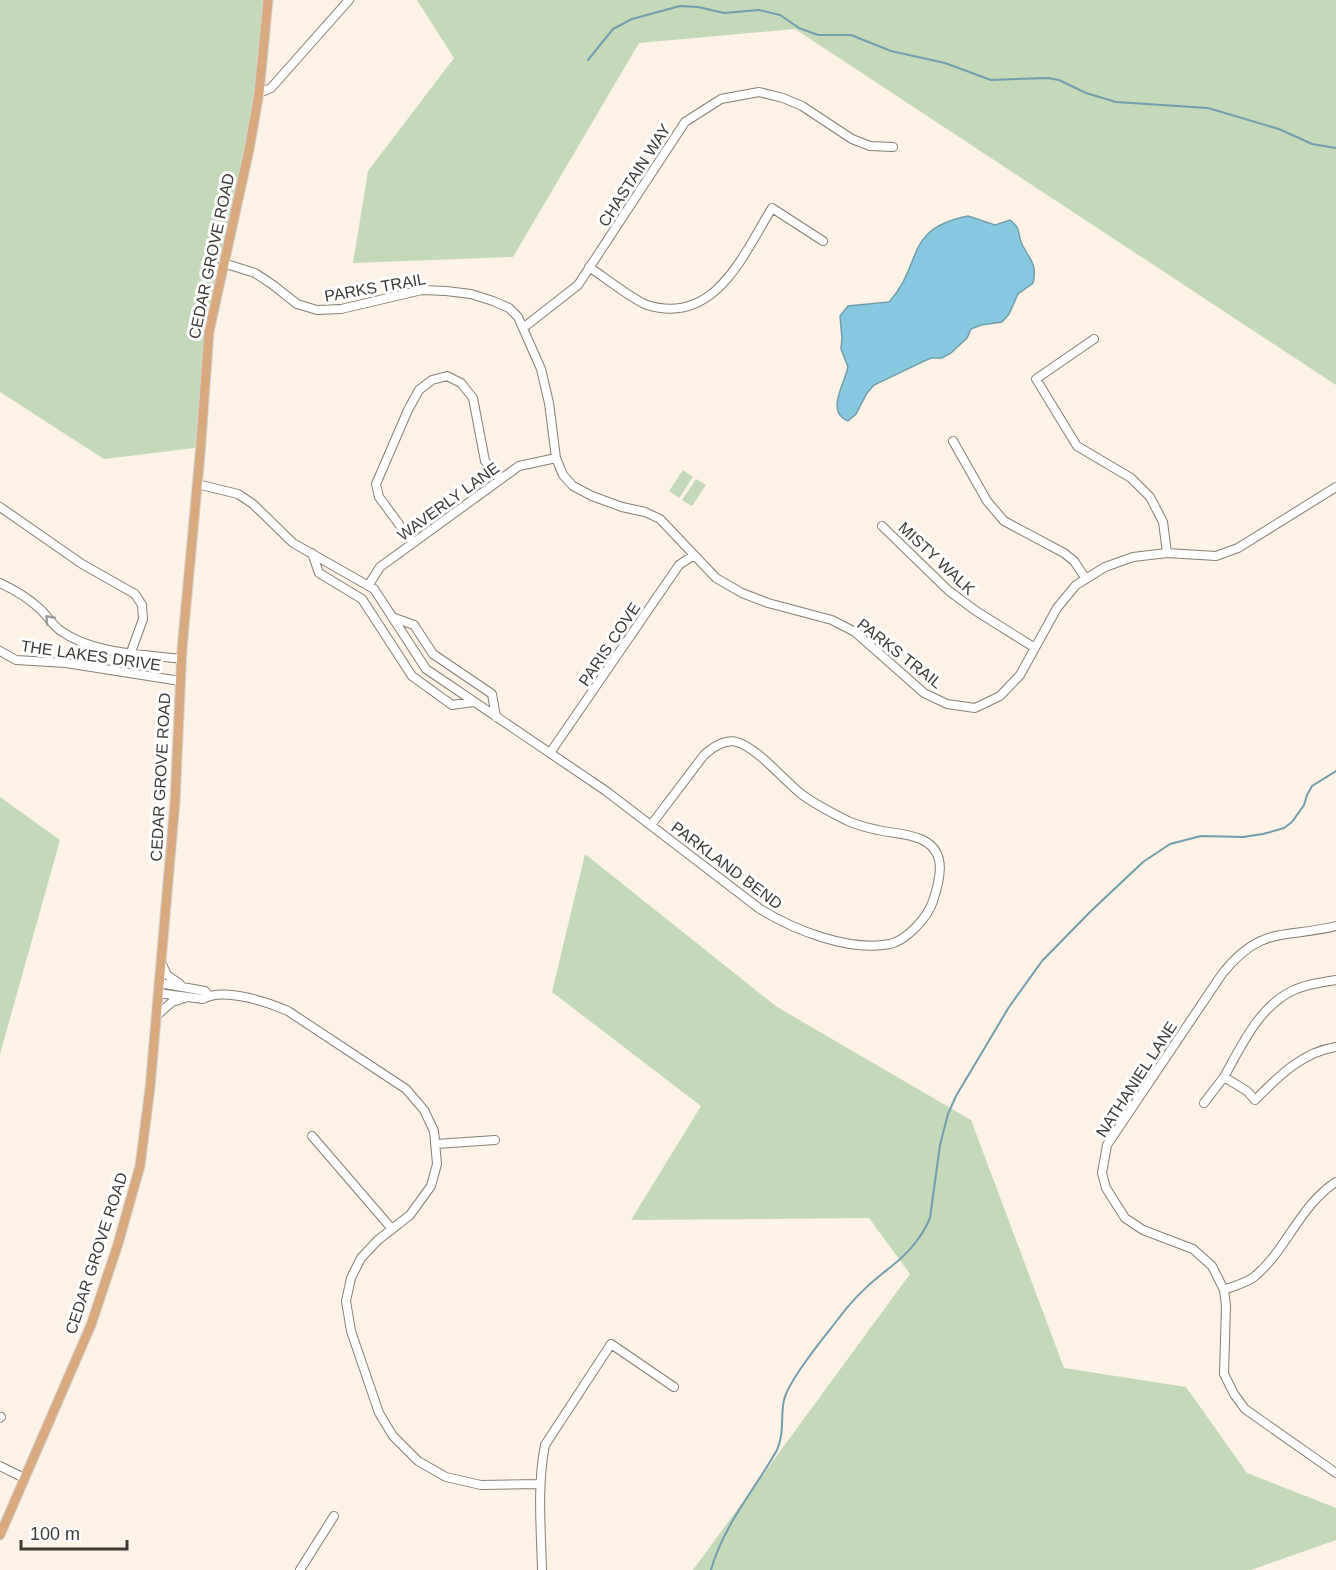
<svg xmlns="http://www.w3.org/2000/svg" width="1336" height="1570" font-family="Arial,sans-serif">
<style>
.green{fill:#c3d9b8}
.water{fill:#88c8e0;stroke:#729dad;stroke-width:1.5}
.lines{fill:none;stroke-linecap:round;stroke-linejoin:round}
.stream{stroke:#729dad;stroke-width:2}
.minor-casing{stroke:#867e72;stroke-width:10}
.major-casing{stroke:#d5d4d3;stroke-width:11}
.minor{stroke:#fff;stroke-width:8}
.major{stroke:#d9aa80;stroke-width:9}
.oneway{stroke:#9e9c9a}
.labels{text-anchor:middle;stroke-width:6;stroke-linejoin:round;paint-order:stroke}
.street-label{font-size:16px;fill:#3e3a35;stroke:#fff}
</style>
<rect width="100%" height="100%" fill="#fcf2e5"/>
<path class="green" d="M0,0H272L270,38L214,316L203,447L104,459L0,392Z
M417,0H1336V385L795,29L639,43L513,257L353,263L368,171L454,58Z
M683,470L693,477L679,498L669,491Z
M696,479L706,485L692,506L682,500Z
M0,797L60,840L0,1054Z
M585,854L777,1007L971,1120L1064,1368L1186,1387L1247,1473L1336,1508V1540L1251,1570H693L910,1274L869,1218L631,1220L701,1106L552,992Z"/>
<path class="water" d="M968,216L995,225L1010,220C1021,229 1017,230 1021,242C1028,259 1038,262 1033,283L1018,294L1009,314L1002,322L981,325L971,329L967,338L951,353L942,358H931L922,362L874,385L867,393L856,414L848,421C825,412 845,383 848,367L841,349L842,338L840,316L848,306L889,302C924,263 903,229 968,216Z"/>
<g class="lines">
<path class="stream" d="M588,60L613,29L632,19L680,6L698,7L724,13L759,10L780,15L799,28L818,35H851L891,51L945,63L991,80L1048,78L1059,80L1086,93L1116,102L1208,108L1279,129L1312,144L1336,148
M711,1570C723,1526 755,1489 777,1450C785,1431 780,1418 784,1400C789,1380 821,1341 835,1323C848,1305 865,1287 883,1273C903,1258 920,1242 930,1218L940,1145L948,1114L956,1096L1009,1007L1042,961L1090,912L1143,862L1170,844L1201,836L1243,837L1263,834L1284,828L1292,822L1304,805L1307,795L1312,786L1336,771"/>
<defs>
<path id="minor" d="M259,93L271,88L349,0
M223,263L255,273L273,285L297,304L317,310L341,309L422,290L446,291L471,294L493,301L509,308L518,317L541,369L549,403L556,458L563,475L573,486L592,496L622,507L645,512L660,519L716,578L742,593L768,603L832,620L855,632L924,693L947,704L975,708L1000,696L1020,675L1057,608L1076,585L1105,567L1133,557L1167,553L1216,556L1238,548L1336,487
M589,267C603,276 633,300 647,305C715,326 743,255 772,208L823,241
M523,328L578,285L685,122L721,99L759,92L783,98L802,106L852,139L870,146L893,147
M1094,339L1036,379L1077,446L1131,478L1150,497L1163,522L1167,553
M953,441L987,501L1004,521L1064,553L1074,561L1086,579
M197,484L238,494L253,504L293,543L374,589L426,669L606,791L760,909C794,930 849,952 890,944C907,940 928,917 933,901C937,889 942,872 939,860C933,833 899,835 878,830C868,828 857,825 848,821C832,813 814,804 800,793C783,779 757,748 737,742C725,739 713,747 704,755L651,825
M0,507L82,564L135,594L142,605L143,619L131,652
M882,526L949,591L976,611L1035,648
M413,543L379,497L376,484L408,410L419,390L432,380L447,376L461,383L473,398L485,461L500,480
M312,553L319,573L362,599L412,676L452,705L473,702
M0,583C15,590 27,597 39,608C47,615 52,625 61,631C93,654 143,654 181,659
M368,586L380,567L519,466L556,458
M392,617L414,625L433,654L492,694L496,717
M0,651L16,660L66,663L180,681
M550,753L679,565L694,555
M1336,926C1283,939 1261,925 1222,974L1107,1145L1102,1173L1106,1188L1125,1218L1143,1230L1193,1249L1212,1266L1224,1290L1226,1306L1224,1374L1234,1394L1245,1409L1336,1473
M161,962L167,975L180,984
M1336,980C1322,982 1307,984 1294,990C1259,1006 1242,1045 1224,1077L1247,1091L1255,1100C1278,1077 1302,1052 1336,1047
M159,983L205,991L209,996
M158,993L203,999C223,987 268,1002 288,1011L406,1089L424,1110L434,1131L437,1164L431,1186L410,1215L378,1240L361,1258L351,1278L346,1301L351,1331L379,1413L393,1436L418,1461L446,1477L481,1485L540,1484
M156,1016L172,1002L185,998
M1204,1103L1224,1077
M312,1136L392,1229
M436,1144L495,1140
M1224,1290C1234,1286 1246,1283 1254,1277C1287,1250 1299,1206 1336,1182
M0,1418L1,1417
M0,1466L24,1478
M300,1570L334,1516
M542,1570C541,1529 537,1485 545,1445L611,1344L674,1387"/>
<path id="major" d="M0,1535L91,1325L118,1244L140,1166L150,1088L175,802L182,649L200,455L209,332L249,150L259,93L268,0"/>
</defs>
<use href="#minor" class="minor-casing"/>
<use href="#major" class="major-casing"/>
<use href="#minor" class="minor"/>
<use href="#major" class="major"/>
</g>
<defs><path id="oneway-chevron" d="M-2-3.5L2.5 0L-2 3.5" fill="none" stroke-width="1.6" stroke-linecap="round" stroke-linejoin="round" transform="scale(1.5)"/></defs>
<use class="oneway" href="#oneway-chevron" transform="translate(49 619) rotate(-132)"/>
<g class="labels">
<g class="street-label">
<text transform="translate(634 175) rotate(-57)" y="6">CHASTAIN WAY</text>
<text transform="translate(211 256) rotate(-78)" y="6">CEDAR GROVE ROAD</text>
<text transform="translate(375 287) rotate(-10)" y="6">PARKS TRAIL</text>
<text transform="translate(448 501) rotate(-36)" y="6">WAVERLY LANE</text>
<text transform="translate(937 558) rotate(43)" y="6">MISTY WALK</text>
<text transform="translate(609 644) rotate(-56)" y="6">PARIS COVE</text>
<text transform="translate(900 653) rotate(38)" y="6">PARKS TRAIL</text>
<text transform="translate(91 655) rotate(8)" y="6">THE LAKES DRIVE</text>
<text transform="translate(160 777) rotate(-87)" y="6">CEDAR GROVE ROAD</text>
<text transform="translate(727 865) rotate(37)" y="6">PARKLAND BEND</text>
<text transform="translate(1136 1079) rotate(-57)" y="6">NATHANIEL LANE</text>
<text transform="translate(96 1253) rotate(-72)" y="6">CEDAR GROVE ROAD</text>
</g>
</g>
<path d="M21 1540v9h106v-9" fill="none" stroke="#3e3a35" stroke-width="3"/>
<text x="30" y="1540" font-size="18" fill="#3e3a35" stroke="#ffffff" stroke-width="4.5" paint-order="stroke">100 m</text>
</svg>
